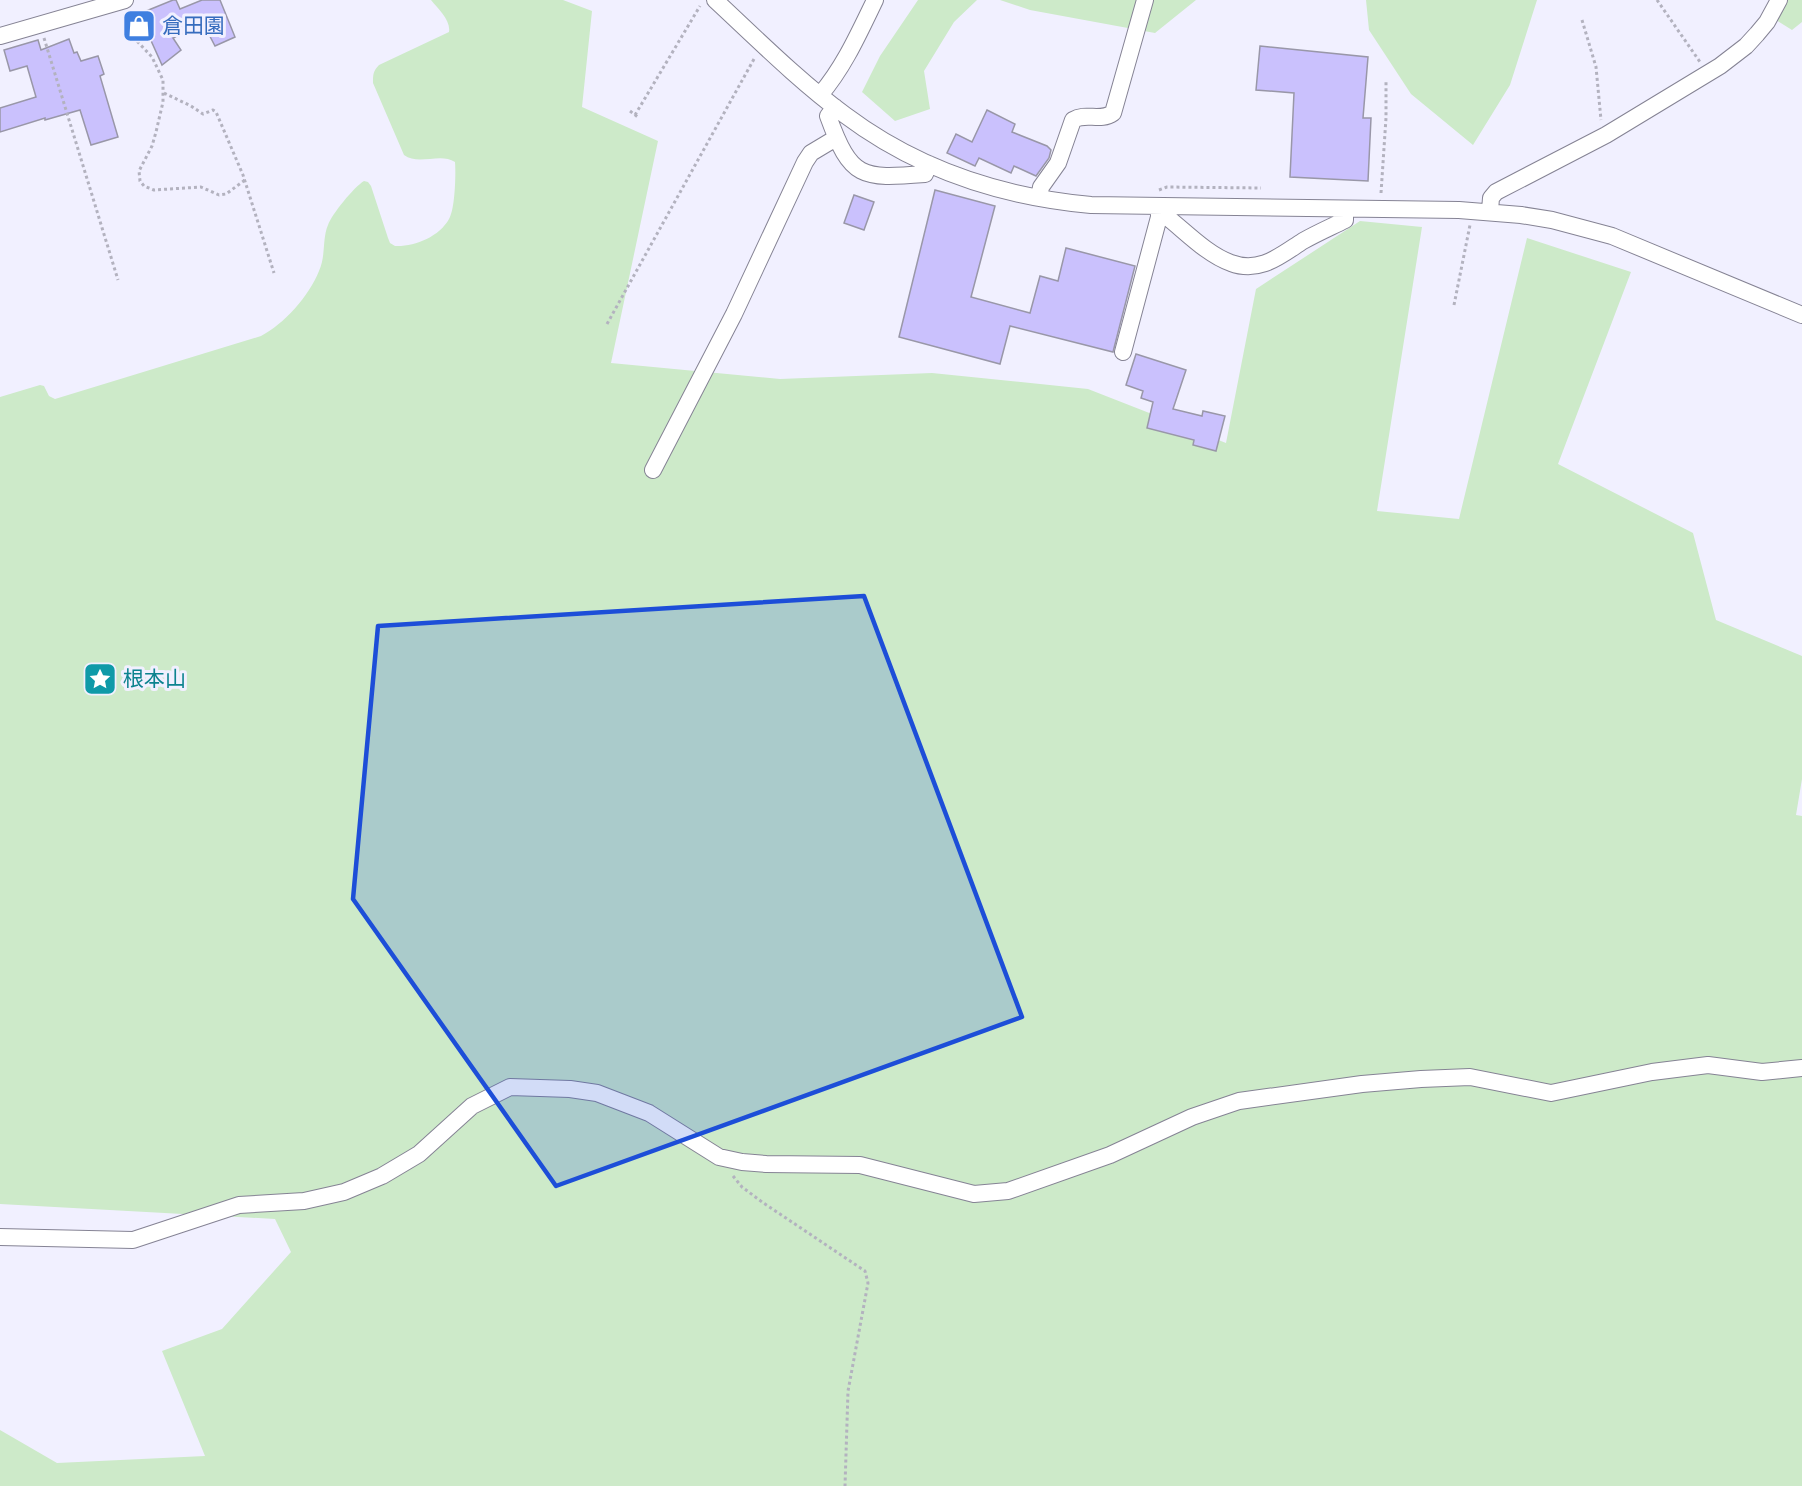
<svg xmlns="http://www.w3.org/2000/svg" width="1802" height="1486" font-family="'Golos Text','Noto Sans JP',sans-serif">
<style>
.green{fill:#cdeac9}
.building{fill:#cac1fd;stroke:#9997a8;stroke-width:1.5}
.lines{fill:none;stroke-linecap:round;stroke-linejoin:round}
.minor-casing{stroke:#858394;stroke-width:18}
.path{stroke:#b3b2bf;stroke-width:3;stroke-dasharray:3 3;stroke-linecap:butt}
.minor{stroke:#fff;stroke-width:16}
.marked{fill:#1d4ed8;fill-opacity:0.2;stroke:#1d4ed8;stroke-width:4.5;stroke-linejoin:round}
.labels{text-anchor:middle;stroke-width:6;stroke-linejoin:round;paint-order:stroke}
.shop-label{font-size:21px;fill:#366cbe;stroke:#f1f0ff;text-anchor:start}
.culture-label{font-size:21px;fill:#0d838f;stroke:#f1f0ff;text-anchor:start}
</style>
<rect width="100%" height="100%" fill="#f1f0ff"/>
<path class="green" d="M431,0H563L592,11L582,107L658,141L611,363L780,379L932,373L1088,389L1226,443L1256,289L1360,221L1422,227L1377,511L1459,519L1527,238L1631,272L1558,464L1693,533L1716,620L1802,656V779L1796,815L1802,816V1486H0V1430L57,1463L205,1456L162,1351L222,1329L291,1252L275,1219L0,1204V397L40,385L44,386L49,396L55,399L261,336C284,324 309,296 319,271C326,256 322,239 328,225C332,214 354,187 364,181L368,182L371,186L388,238L390,243L395,246C414,247 439,237 449,219C455,210 456,174 455,162C440,152 419,166 404,155L373,83C373,75 373,71 379,65L449,32C451,20 438,9 431,0Z
M918,0H977L954,22L924,71L930,109L895,121L862,92L880,56Z
M1000,0H1196L1155,33L1030,10Z
M1366,0H1537L1510,85L1473,145L1411,94L1369,30Z
M1786,0H1802V22L1792,30L1776,20Z"/>
<path class="building" d="M173,0H176L180,9L202,0H220L235,37L215,46L204,25L173,38L181,50L162,65L148,34L137,38L129,18Z
M69,39L74,53L77,52L81,61L98,56L104,74L100,76L118,137L91,145L80,110L45,120V118L0,132V108L36,97L27,66L10,71L4,50L38,40L41,50Z
M1260,46L1368,57L1363,118H1371L1368,181L1290,177L1294,93L1256,90Z
M987,110L1015,124L1012,132L1047,146L1051,150L1049,158L1036,176L1014,166L1011,173L979,158L975,166L947,153L956,134L972,142Z
M935,190L995,206L971,297L1030,313L1040,276L1058,281L1066,248L1135,266L1113,352L1010,326L1000,364L899,337Z
M854,195L874,202L864,230L844,223Z
M1136,354L1186,370L1173,409L1202,416L1203,411L1225,416L1216,451L1193,445L1194,440L1147,428L1153,402L1141,398L1143,391L1126,385Z"/>
<g class="lines">
<defs>
<path id="minor" d="M715,0C757,39 799,81 845,115C917,169 1002,197 1091,205L1459,210L1521,215L1552,220L1612,236L1802,315
M0,36L125,0
M820,95C844,67 859,33 875,0
M835,107L828,116C851,179 861,179 925,174L929,164
M1039,198L1041,187L1058,163L1073,120C1086,112 1100,122 1113,113L1145,0
M1490,211L1491,198L1496,192L1606,135L1720,66L1746,46L1757,34L1767,22L1779,0
M1159,217H1167C1187,233 1208,255 1231,263C1260,274 1281,255 1303,241C1317,233 1331,227 1345,220V209
M1123,352L1159,217V208
M653,470L734,314L805,162L811,153L836,138
M0,1237L133,1240L239,1205L304,1201L344,1192L382,1176L419,1154L472,1106L510,1087L570,1089L597,1093L649,1113L719,1157L742,1162L766,1164L860,1165L974,1194L1008,1191L1110,1155L1192,1117L1239,1101L1362,1084L1421,1079L1470,1077L1551,1093L1652,1072L1708,1065L1762,1072L1802,1068"/>
</defs>
<use href="#minor" class="minor-casing"/>
<path class="path" d="M1657,0L1700,62
M125,14L135,39L152,57L163,80V102L156,132L152,146L139,171L140,181L144,186L154,190L201,187L219,195L226,194L245,180
M1582,20L1596,67L1601,120
M44,38L118,280
M164,93L191,106L203,114L213,110L216,112L243,175L274,273
M630,111L639,118
M635,115L700,6
M1159,190L1167,187L1261,188
M1381,193L1386,118V81
M1454,305L1470,225
M607,324L754,59
M733,1176L742,1187L762,1202L865,1271L868,1283L848,1391L845,1486"/>
<use href="#minor" class="minor"/>
</g>
<path class="marked" d="M864,596L1022,1017L556,1186L353,899L378,626Z"/>
<defs>
<symbol id="shop-square" viewBox="-11 -11 22 22"><rect x="-9" y="-9" width="18" height="18" rx="4" fill="#3f7fe0" stroke="#f1f0ff"/><path d="M-5-2.5h2.3a2.7 3.5 0 0 1 5.4 0H5L5.5 6h-11ZM-1.5-2.5h3a1.5 2.3 0 0 0-3 0Z" fill="#fff"/></symbol>
<symbol id="sight-square" viewBox="-11 -11 22 22"><rect x="-9" y="-9" width="18" height="18" rx="4" fill="#0f9aa8" stroke="#f1f0ff"/><path d="M0-6L1.8-2.2L6-1.7L2.9 1.2L3.7 5.4L0 3.3L-3.7 5.4L-2.9 1.2L-6-1.7L-1.8-2.2Z" fill="#fff"/></symbol>
</defs>
<g fill-rule="evenodd">
<use href="#shop-square" x="120" y="7" width="38" height="38"/>
<use href="#sight-square" x="81" y="660" width="38" height="38"/>
</g>
<g class="labels">
<g class="shop-label">
<text x="162" y="33">倉田園</text>
</g>
<g class="culture-label">
<text x="123" y="686">根本山</text>
</g>
</g>
</svg>
